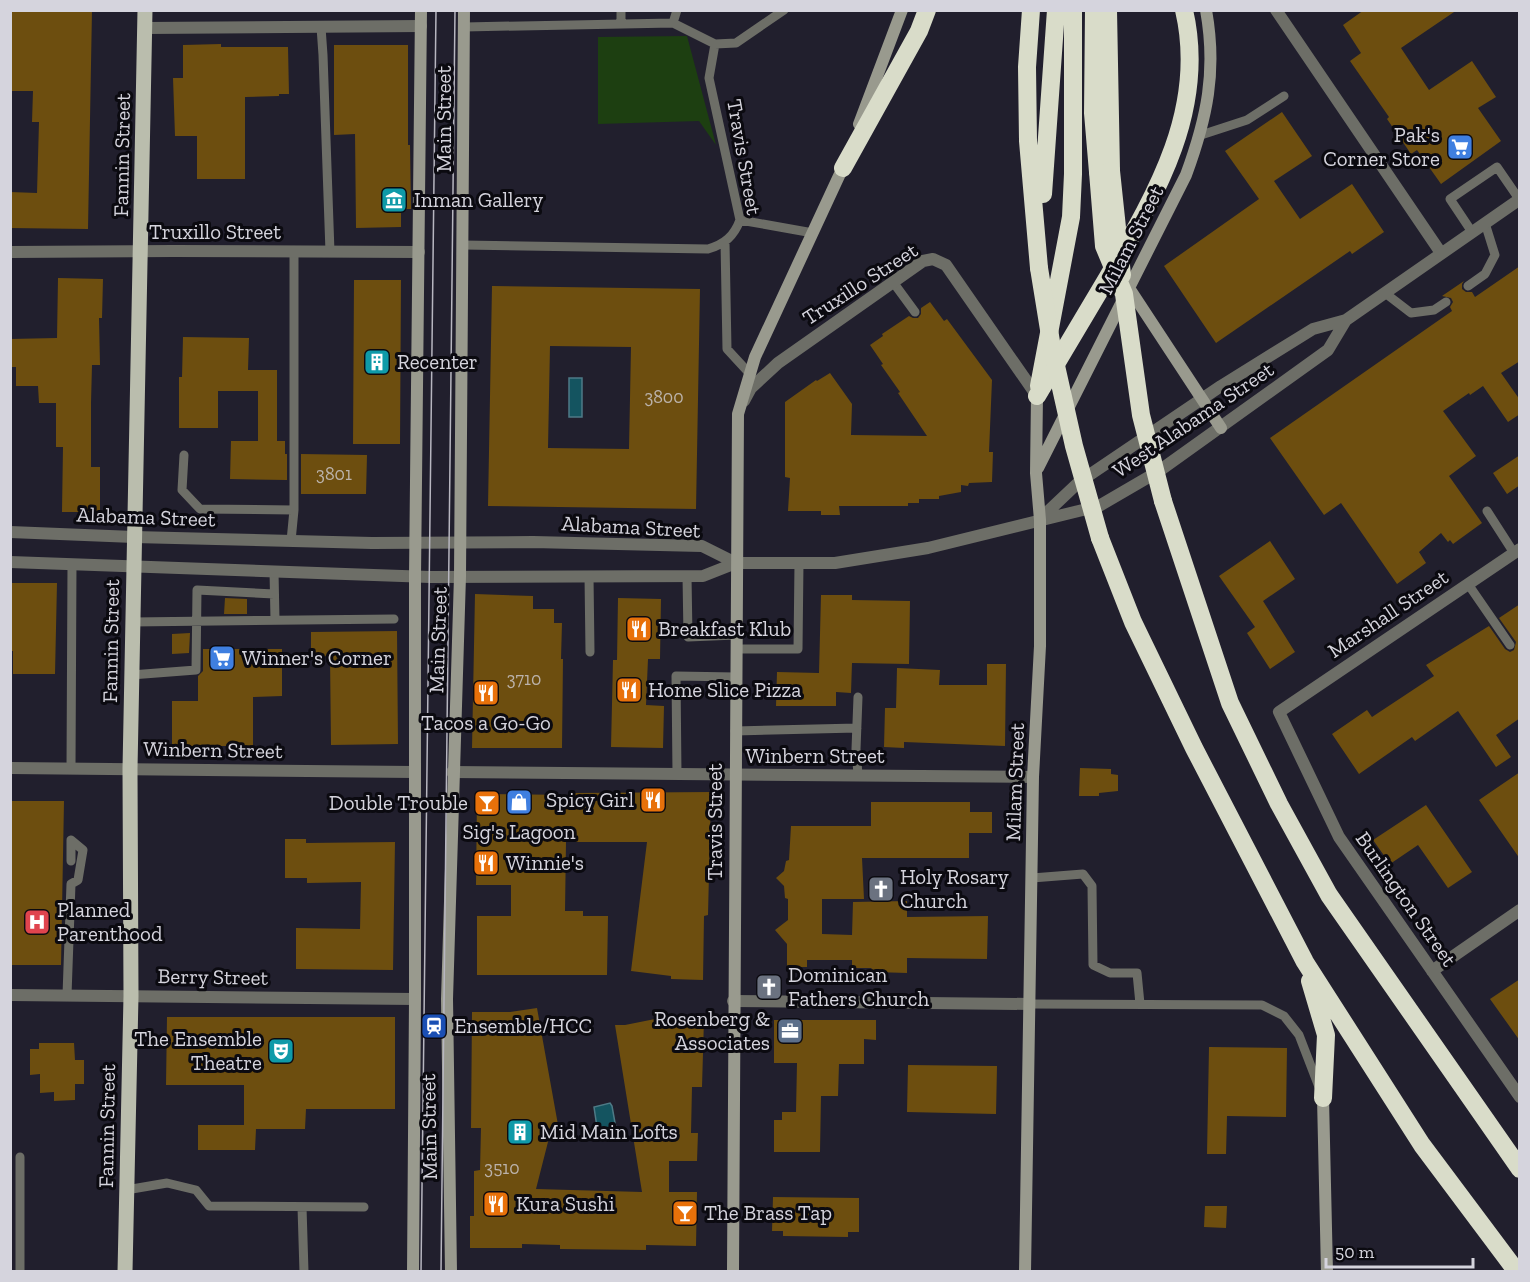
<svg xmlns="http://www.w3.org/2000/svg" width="1530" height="1282" font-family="'Zilla Slab',serif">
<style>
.green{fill:#1d3f11}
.water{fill:#145460;stroke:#4e7a86;stroke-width:1.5}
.building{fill:#6d4e0f;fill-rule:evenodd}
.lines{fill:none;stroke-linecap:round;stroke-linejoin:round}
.service{stroke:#6d6e67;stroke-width:9}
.minor{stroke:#6d6e67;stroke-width:12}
.tertiary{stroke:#6d6e67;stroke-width:12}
.secondary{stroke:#999a8e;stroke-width:12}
.primary{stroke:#babdad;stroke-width:15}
.motorway{stroke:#d9dcc9;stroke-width:18}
.tram{stroke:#b7b6c0;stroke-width:1.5}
.motorway-bridge{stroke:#d9dcc9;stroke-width:18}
.labels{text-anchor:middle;stroke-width:6;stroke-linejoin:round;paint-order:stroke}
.number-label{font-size:18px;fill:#bbb2aa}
.street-label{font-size:21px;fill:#d5d4dd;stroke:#0b0a10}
.poi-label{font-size:21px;fill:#d5d4dd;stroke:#0b0a10;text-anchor:start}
</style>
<rect width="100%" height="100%" fill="#211f2d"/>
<path class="green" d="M687,36L716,145L699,121L598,124V37Z"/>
<path class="water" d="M569,378H582V417H569Z
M610,1103L612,1106L617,1134H598L594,1107Z"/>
<path class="building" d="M10,10H92L88,229L10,228V192L37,193L39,122H32L33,91H10Z
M1364,10H1457L1401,48L1429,90L1472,61L1496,97L1478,108L1501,141L1441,184L1417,150L1411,154L1387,119L1389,117L1350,61L1361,53L1343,25Z
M221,44V47H288L289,94H279V96L245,97V179H197V136H175L173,78H183V45Z
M334,45H408V145H410L411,209H401V227L356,228L355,134L334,135Z
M1282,112L1312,156L1274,181L1300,219L1352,184L1384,232L1352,254L1350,251L1216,343L1164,266L1259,199L1225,151Z
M1520,266V361L1501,373L1520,400V414L1508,422L1483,386L1470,395L1469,393L1443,411L1476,456L1449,476L1482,523L1453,544L1450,540L1448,542L1441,533L1419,552L1426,563L1397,584L1341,503L1324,515L1270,438L1452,311L1450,307L1453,302L1451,298L1442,296L1464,281L1462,284V289L1466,292H1472L1475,297Z
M58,278L103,279L102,318H99L100,365H92L91,403V467H100V512H62L63,447H56V403H39L38,386H16V367H10V339L57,338Z
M354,280H401L400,444H353Z
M492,286L700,289L696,509L488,506ZM550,346L631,347L629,449L548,448Z
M930,302L944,321L947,319L992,380L989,452H993L992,482L969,483L968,486L961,485V492L939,496V499H919V503H908V506H839L840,515H821V511H788L790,478L785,477V402L816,380L817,381L830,373L852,404L851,435L927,436L898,393L900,392L881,365L883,364L870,345L883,336L882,334L909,316L913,318H918L921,314V308Z
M183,337L249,338L248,370H277V441H285V454H287V480L230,479L231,441H258V391H218V428H179V377H182Z
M301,454L367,455L366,494H301Z
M1520,455V485L1507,494L1493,473Z
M1270,541L1295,579L1263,601L1295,652L1270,669L1247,633L1255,627L1219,576Z
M10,583H57L55,674H13V651H10Z
M475,594L533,596V609H554V623H562L561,659H563L562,748H472Z
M821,595H852V600L910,601L909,664L852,663L851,693L836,692V706H776L777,672L819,673Z
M225,598L247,599V614H224Z
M618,598L661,599L660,659H648L646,705L664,706L663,748L611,747L613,660H617Z
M1520,604V718L1496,735L1511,757L1496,767L1458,711L1415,741L1412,737L1359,774L1332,734L1367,710L1372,717L1434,676L1426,665L1489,626L1505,649L1510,652L1514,650L1516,642L1499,618Z
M397,631L398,744L331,745L330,656L311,657V632Z
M190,633L189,653L172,654V634Z
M203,649H282V696L253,697V746H172V701H198V676L203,671Z
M987,664H1006L1005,746L904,742V748L884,747L885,708H896L897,668L940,670L939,685H987Z
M1080,768L1111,769V774L1118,775V791L1099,793V796H1079Z
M1520,772V859L1479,800Z
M711,792L708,915L704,916L703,980L671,979V976L631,971L647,842H566L565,911H583V916H608L607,975H477V916H511V885H476L477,794L574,795V793Z
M10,801H64L61,965H10Z
M871,802H970V812H992V833H969V858H862L864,899H822V934L852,935L853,902L907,901V917L988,916L987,959L907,958V973L875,972L871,968H852V960H807V967H787V944L775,930L788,920V899L785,898L784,886L776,878L784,871L786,861L789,860L791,826H871Z
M1426,805L1472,872L1448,888L1418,845L1390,864L1373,840Z
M285,839H306V843L395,842L393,970L296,969V928L360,929L361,882L307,883V878H285Z
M1520,979V1041L1490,999Z
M537,1008L560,1136L549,1138L536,1189L642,1192L615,1025H625L665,1017L704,1019L702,1087H692L691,1133H698L697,1161H669V1192H697L696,1246L646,1245V1250L560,1249V1245L522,1244V1248H470V1216H474V1171L480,1170L481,1128H471L472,1012H510Z
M167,1017H395V1109H306L305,1129H256L255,1150H198V1125H244V1085H166Z
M774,1020H876V1040L864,1039V1064H839L838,1096H821L820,1152H774V1120H782V1112H796L797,1063H774Z
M39,1043H74L75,1060H84V1084H75V1100L54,1101V1092L40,1093V1074L30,1075V1049H39Z
M1209,1047L1287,1048L1286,1117L1227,1116L1226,1154H1207Z
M908,1065L997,1066L996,1114L907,1112Z
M773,1197L859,1198V1232H848V1237L783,1236V1231H772Z
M1205,1206H1227L1226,1228L1204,1227Z"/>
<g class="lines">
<path class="service" d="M673,23L677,10
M621,24V10
M321,27L323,55L330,252
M464,27L673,23L715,44L736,43L784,10
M1201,135L1247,120L1284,96
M740,220L813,233
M1472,232L1450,199L1497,167L1519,199
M725,242L727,349L750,374
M463,245L708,249C725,244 734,236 740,220L709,78L715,44
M893,282L915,312
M1468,286L1485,274L1495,255L1485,223
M1385,293L1411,313L1434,310L1446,302
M184,455L182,490L200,509L294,510
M1487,511L1514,553
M291,541L294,510V252
M274,571L275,620
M589,576L590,652
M687,576L688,637L736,635
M1468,584L1510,645
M132,622L394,619
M736,649H798L799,563
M131,675L196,670L197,590L274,594
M735,731L857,728
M71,769L72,564
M677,774L676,676L736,677
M858,775L856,749L858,697
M1032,878L1083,874L1092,886L1093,965L1110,973H1137L1140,1004
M67,995L71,884L78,880L83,850L71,840V861
M1030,1004L1262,1005L1284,1016L1299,1035L1319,1087
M126,1190L167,1183L196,1190L209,1206L364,1207
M302,1207L304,1272
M20,1272V1157"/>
<path class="minor" d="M1276,10L1441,253
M145,28L421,26
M10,252L173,251L419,252
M744,401L751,388L778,363L923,261L933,259L946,265L1037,396
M1520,549L1279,712L1339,837L1520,1097
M10,768L414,772
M452,772L1033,777
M1432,971L1520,910
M10,995L415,999
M733,1001L1030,1004"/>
<path class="tertiary" d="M1041,518L1079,482L1221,386L1313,329L1346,320L1520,199
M10,532L134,537L372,543L533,542L702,546L736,563
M10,562L430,577L703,576L736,563H835L928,548L1099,506L1159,471L1328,350L1346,320"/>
<path class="secondary" d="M859,124L902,10
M1129,288L1221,428
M1038,468L1186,175C1207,118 1217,71 1206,10
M1323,1098L1327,1272
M413,1272L415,999V576L421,10
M451,1272L447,999L460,576L464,10
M733,1272L738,414L755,357L845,163
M1025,1272L1033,777L1040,646V520L1036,473L1037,396"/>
<path class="primary" d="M125,1272L131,996L130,769L145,10"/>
<path class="motorway" d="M1031,10L1027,67L1028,141L1039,268
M1094,10L1093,113L1098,172
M1108,10L1111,171
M843,168L919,31L927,10
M1043,194L1056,10
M1039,386L1071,217L1073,174V10
M1037,396C1061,356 1085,315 1109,275C1157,193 1207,108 1184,10
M1163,501L1230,703L1279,804L1329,895L1520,1169
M1100,538L1133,622L1194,748L1305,962L1422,1145L1517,1272
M1310,981L1326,1035L1323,1098"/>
<path class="tram" d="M421,1272L436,10
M441,1272L455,10"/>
<path class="motorway-bridge" d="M1111,171L1122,275
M1098,172L1104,246L1124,294L1141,415L1163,501
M1039,268L1052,348L1074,446L1100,538"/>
</g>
<defs>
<symbol id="supermarket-square" viewBox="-11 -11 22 22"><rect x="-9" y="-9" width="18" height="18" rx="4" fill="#3f7fe0" stroke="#0b0a10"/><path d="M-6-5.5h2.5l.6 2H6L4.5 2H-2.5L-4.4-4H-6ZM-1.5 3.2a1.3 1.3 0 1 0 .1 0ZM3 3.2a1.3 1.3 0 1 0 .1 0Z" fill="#fff"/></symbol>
<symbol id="museum-square" viewBox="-11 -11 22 22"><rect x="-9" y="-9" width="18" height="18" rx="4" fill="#0f9aa8" stroke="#0b0a10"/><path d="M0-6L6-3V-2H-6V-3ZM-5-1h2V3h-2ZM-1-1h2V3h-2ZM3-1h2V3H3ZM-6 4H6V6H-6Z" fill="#fff"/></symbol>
<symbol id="building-square" viewBox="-11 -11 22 22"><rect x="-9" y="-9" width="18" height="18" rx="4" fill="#0f9aa8" stroke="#0b0a10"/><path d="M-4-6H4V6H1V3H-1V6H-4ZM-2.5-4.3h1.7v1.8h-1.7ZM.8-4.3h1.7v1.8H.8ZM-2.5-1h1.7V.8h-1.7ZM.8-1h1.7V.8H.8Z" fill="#fff"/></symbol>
<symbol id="restaurant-square" viewBox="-11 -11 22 22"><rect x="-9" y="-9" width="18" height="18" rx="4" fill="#e8710a" stroke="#0b0a10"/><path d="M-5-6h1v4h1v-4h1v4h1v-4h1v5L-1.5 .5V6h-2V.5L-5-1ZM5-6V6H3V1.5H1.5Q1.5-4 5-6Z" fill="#fff"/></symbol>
<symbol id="shop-square" viewBox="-11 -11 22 22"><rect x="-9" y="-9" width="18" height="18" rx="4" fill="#3f7fe0" stroke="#0b0a10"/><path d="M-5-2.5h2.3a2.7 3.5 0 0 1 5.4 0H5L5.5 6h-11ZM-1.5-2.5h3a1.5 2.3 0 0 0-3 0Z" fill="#fff"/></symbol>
<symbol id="bar-square" viewBox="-11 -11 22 22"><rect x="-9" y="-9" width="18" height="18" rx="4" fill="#e8710a" stroke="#0b0a10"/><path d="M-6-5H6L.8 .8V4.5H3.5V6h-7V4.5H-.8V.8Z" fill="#fff"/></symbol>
<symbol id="church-square" viewBox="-11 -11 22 22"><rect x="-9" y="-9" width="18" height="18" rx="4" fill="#6b7280" stroke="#0b0a10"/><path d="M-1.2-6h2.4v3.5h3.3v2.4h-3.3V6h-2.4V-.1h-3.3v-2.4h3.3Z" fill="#fff"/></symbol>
<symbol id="hospital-square" viewBox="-11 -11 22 22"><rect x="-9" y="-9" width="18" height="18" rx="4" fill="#e0444e" stroke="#0b0a10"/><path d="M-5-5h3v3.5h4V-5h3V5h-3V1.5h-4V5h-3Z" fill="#fff"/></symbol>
<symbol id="station-square" viewBox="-11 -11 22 22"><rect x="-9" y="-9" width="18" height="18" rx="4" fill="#1a4fb4" stroke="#0b0a10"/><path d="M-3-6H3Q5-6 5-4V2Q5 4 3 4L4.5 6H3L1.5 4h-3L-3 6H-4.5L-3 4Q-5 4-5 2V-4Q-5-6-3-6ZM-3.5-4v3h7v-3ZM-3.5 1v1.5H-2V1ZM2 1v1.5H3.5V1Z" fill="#fff"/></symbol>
<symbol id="office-square" viewBox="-11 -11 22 22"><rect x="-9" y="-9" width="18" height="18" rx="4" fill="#5c6f8a" stroke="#0b0a10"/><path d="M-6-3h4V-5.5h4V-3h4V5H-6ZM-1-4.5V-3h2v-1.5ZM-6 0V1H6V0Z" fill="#fff"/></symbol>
<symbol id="theatre-square" viewBox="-11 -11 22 22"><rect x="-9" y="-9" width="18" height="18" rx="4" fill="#0f9aa8" stroke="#0b0a10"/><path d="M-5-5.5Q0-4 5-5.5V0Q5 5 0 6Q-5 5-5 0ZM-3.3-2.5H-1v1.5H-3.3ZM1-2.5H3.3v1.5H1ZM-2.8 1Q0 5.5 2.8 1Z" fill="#fff"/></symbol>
</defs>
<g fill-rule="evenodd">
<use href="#supermarket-square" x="1445" y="132" width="30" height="30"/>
<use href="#museum-square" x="379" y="185" width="30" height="30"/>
<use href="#building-square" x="362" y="347" width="30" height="30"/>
<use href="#restaurant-square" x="624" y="614" width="30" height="30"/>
<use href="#supermarket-square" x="207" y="643" width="30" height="30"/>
<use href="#restaurant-square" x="614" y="675" width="30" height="30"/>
<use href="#restaurant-square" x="471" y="678" width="30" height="30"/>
<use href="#restaurant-square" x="638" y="785" width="30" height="30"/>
<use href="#shop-square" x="504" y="787" width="30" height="30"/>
<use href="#bar-square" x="472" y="788" width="30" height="30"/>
<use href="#restaurant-square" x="471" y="848" width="30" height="30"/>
<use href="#church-square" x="866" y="874" width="30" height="30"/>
<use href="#hospital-square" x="22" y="907" width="30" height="30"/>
<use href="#church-square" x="754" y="972" width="30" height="30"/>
<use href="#station-square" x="419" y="1011" width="30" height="30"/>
<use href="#office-square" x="775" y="1016" width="30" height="30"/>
<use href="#theatre-square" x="266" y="1036" width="30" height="30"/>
<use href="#building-square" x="505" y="1117" width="30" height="30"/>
<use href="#restaurant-square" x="481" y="1189" width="30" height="30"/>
<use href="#bar-square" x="670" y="1198" width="30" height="30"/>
</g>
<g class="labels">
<g class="number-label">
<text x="664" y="403">3800</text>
<text x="334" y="480">3801</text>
<text x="524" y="685">3710</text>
<text x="502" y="1174">3510</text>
</g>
<g class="street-label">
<text transform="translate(444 119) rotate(-90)" y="7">Main Street</text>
<text transform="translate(122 155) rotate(-89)" y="7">Fannin Street</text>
<text transform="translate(744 157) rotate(80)" y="7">Travis Street</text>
<text x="215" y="239">Truxillo Street</text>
<text transform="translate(1131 240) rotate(-63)" y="7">Milam Street</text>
<text transform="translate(860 284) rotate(-33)" y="7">Truxillo Street</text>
<text transform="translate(1193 420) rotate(-34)" y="7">West Alabama Street</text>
<text transform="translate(146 517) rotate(2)" y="7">Alabama Street</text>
<text transform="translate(631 527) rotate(3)" y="7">Alabama Street</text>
<text transform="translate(1388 614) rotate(-34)" y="7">Marshall Street</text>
<text transform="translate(438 640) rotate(-88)" y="7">Main Street</text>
<text transform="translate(111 641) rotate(-89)" y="7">Fannin Street</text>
<text transform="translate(213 750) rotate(1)" y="7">Winbern Street</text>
<text x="815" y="763">Winbern Street</text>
<text transform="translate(1015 782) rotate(-88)" y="7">Milam Street</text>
<text transform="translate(715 822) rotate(-90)" y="7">Travis Street</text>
<text transform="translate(1406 899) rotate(55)" y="7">Burlington Street</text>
<text transform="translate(213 977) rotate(1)" y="7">Berry Street</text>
<text transform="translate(107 1126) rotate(-89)" y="7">Fannin Street</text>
<text transform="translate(429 1127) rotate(-91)" y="7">Main Street</text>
</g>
<g class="poi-label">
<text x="1440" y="142" text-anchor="end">Pak's<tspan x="1440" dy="24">Corner Store</tspan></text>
<text x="414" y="207">Inman Gallery</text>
<text x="397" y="369">Recenter</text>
<text x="658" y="636">Breakfast Klub</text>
<text x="242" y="665">Winner's Corner</text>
<text x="648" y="697">Home Slice Pizza</text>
<text x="486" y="730" text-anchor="middle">Tacos a Go-Go</text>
<text x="634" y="807" text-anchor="end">Spicy Girl</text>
<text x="468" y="810" text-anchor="end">Double Trouble</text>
<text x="519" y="839" text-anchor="middle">Sig's Lagoon</text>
<text x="506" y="870">Winnie's</text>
<text x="900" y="884">Holy Rosary<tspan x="900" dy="24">Church</tspan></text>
<text x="57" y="917">Planned<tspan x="57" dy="24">Parenthood</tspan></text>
<text x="788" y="982">Dominican<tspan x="788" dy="24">Fathers Church</tspan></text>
<text x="770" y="1026" text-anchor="end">Rosenberg &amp;<tspan x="770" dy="24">Associates</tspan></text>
<text x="454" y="1033">Ensemble/HCC</text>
<text x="262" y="1046" text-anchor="end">The Ensemble<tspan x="262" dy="24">Theatre</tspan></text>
<text x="540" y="1139">Mid Main Lofts</text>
<text x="516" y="1211">Kura Sushi</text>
<text x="704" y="1220">The Brass Tap</text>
</g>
</g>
<rect width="1530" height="1282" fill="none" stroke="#d5d4dd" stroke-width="24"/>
<path d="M1326 1258v9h147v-9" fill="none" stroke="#d5d4dd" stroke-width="3"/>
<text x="1335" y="1258" font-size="18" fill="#d5d4dd" stroke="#0b0a10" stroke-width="4.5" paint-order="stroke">50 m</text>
</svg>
